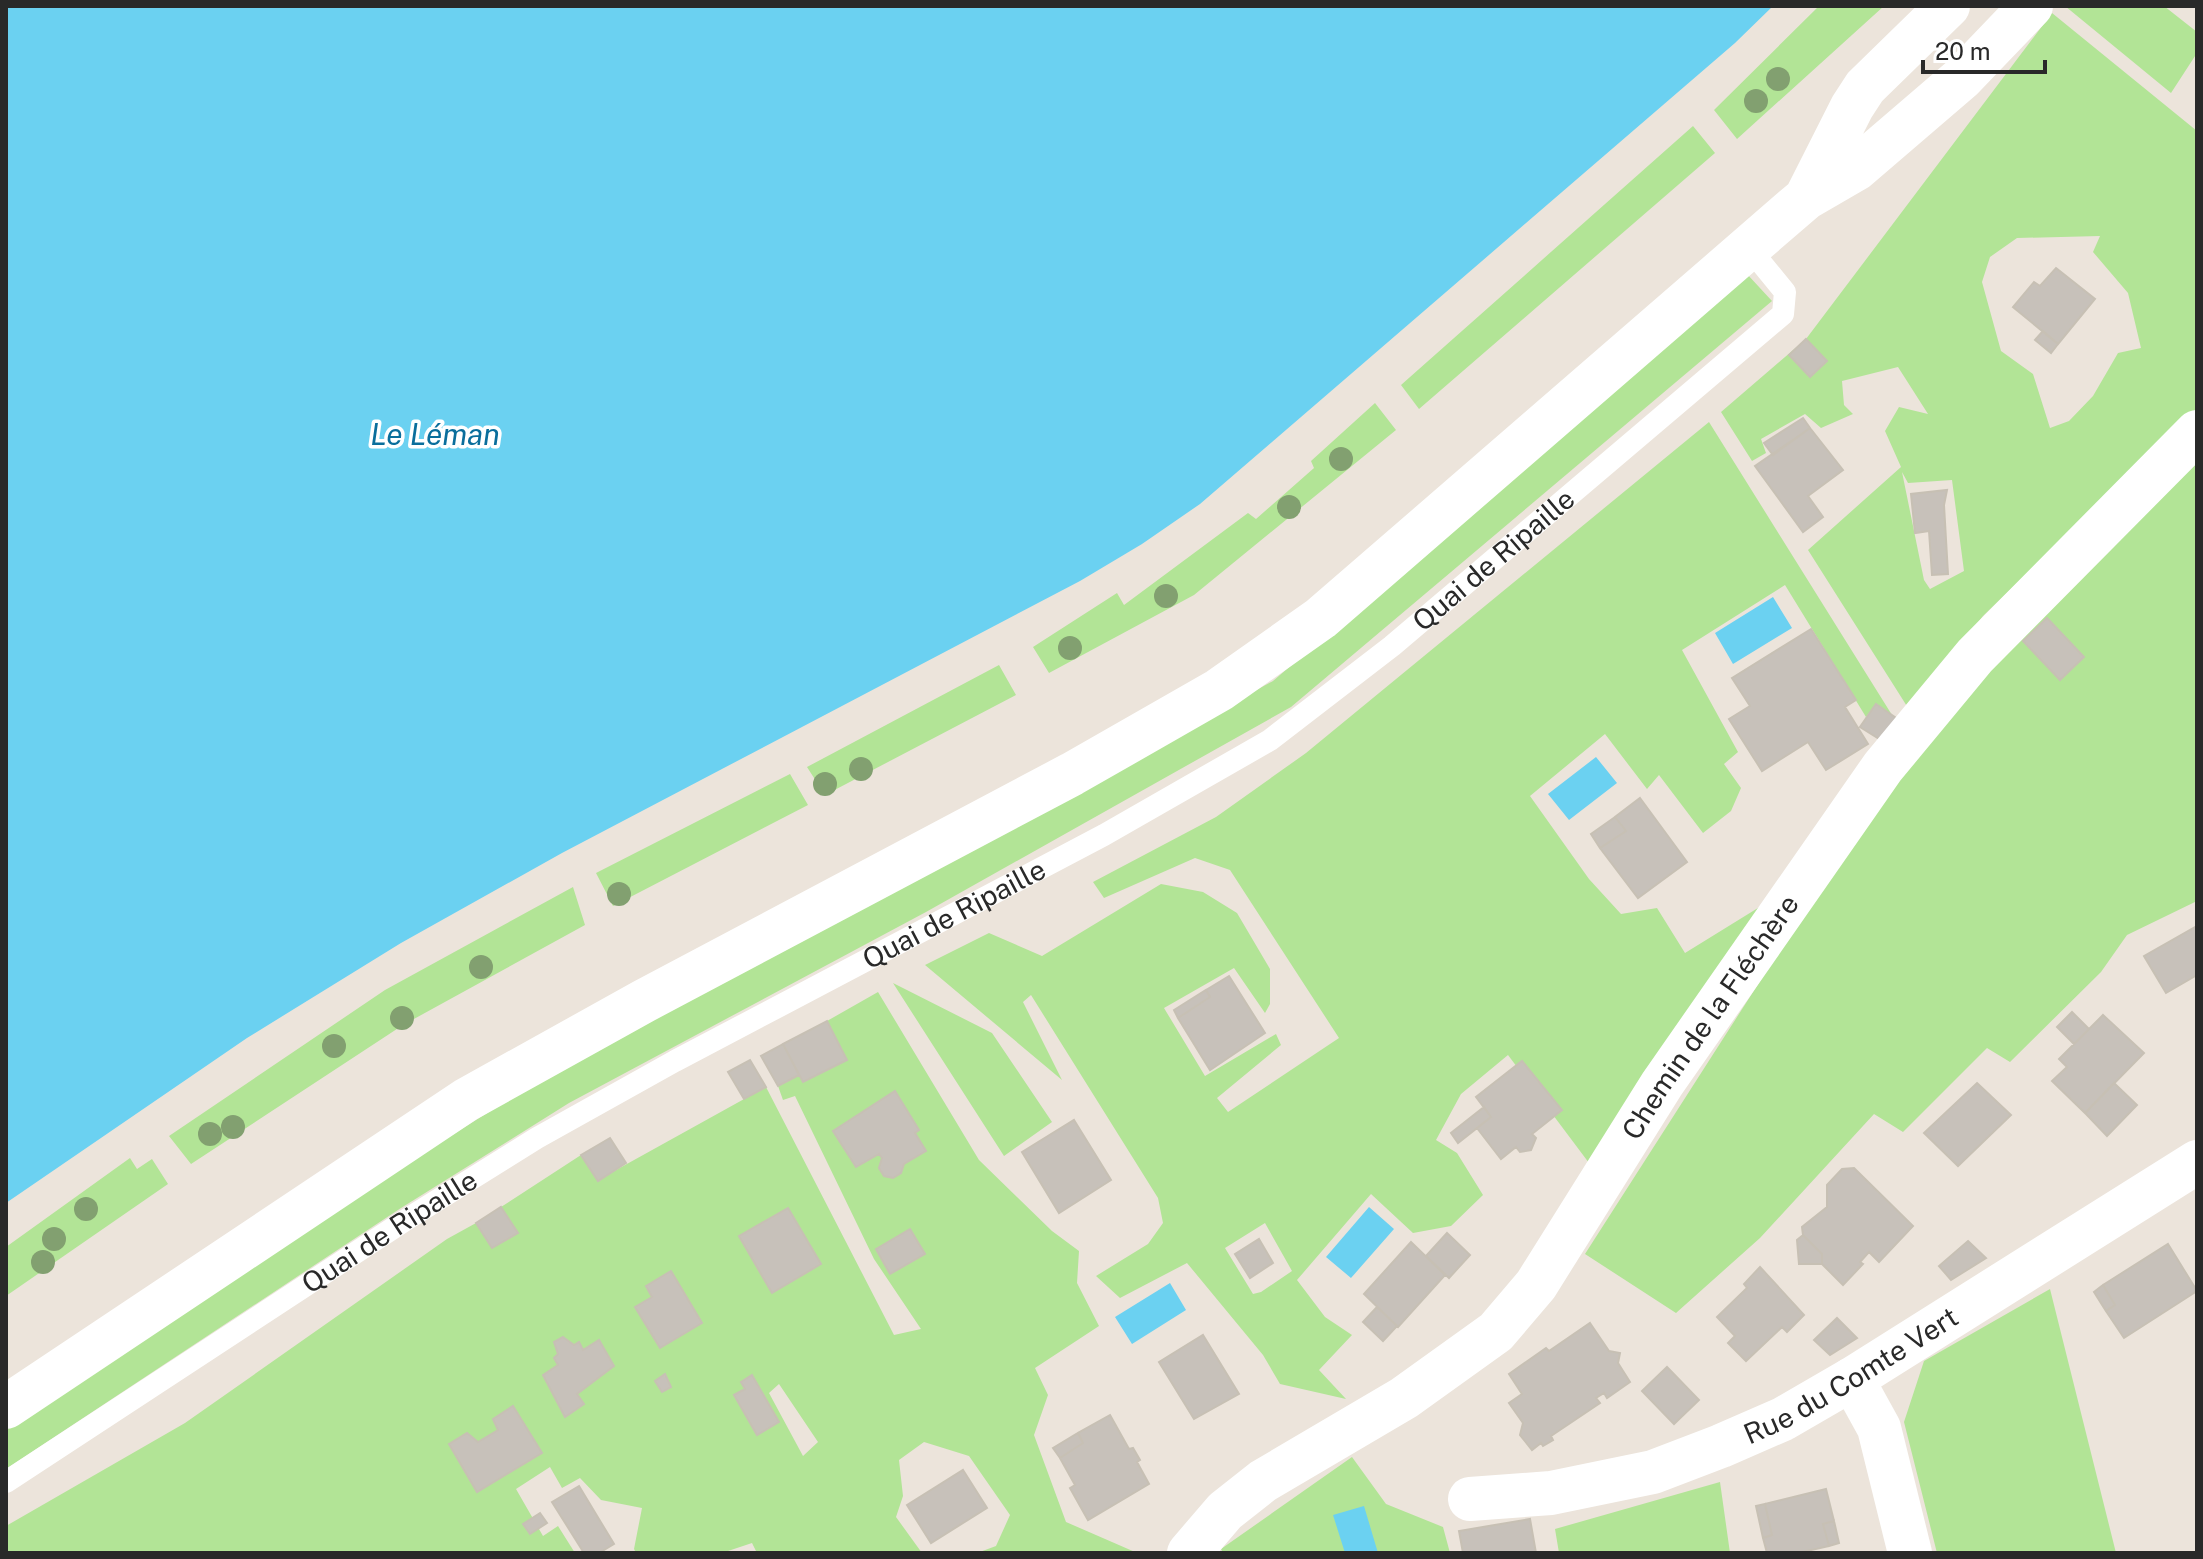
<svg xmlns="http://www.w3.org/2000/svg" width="2203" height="1559" font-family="'Public Sans',sans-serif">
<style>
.green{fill:#b2e496;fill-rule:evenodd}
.water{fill:#6bd1f1}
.building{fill:#c7c1ba;stroke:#c7c0b4;stroke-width:2}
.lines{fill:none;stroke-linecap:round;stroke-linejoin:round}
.service{stroke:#fff;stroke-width:22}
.minor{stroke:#fff;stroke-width:44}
.tertiary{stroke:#fff;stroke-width:44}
.tree{fill:#82a070}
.labels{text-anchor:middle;stroke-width:7;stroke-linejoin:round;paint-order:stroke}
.street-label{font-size:28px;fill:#292929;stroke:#fff}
.water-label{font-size:30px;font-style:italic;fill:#0a6e9c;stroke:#fff}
</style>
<rect width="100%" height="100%" fill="#ece4db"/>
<path class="green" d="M1819,6H1884L1737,139L1714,110Z
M2065,6H2164L2197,32V53L2171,93Z
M2052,13L2197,131V408L1983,616L1910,711L1808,550L1901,467L1885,431L1899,407L1928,414L1898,367L1842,381L1844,405L1853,414L1821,428L1805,414L1761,439L1766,453L1752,461L1721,412L1806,339ZM2100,236L2093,252L2128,293L2141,348L2118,353L2093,396L2069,421L2050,428L2033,374L2001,351L1982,282L1990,257L2017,238ZM1902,472L1908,483L1952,480L1964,571L1930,589L1924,580Z
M1693,126L1715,153L1419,409L1401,385Z
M1747,274L1772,301L1291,707L926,912L569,1103L401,1208L6,1469V1428L380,1180L551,1073L1273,681Z
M1375,403L1396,430L1194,595L1049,673L1033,647L1117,593L1124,605L1248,513L1256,519L1314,468L1311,461Z
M1709,422L1892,715L1876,704L1866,717L1785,585L1682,650L1738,752L1724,764L1741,788L1731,811L1703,833L1659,775L1647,789L1605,734L1530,796L1589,879L1621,914L1657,908L1685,953L1766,903L1589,1163L1508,1055L1461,1094L1436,1140L1457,1153L1483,1195L1451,1226L1413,1233L1371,1194L1297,1280L1325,1317L1352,1335L1319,1370L1346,1399L1280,1384L1263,1355L1187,1263L1120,1298L1096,1276L1148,1244L1163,1223L1158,1198L1031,995L1023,1002L1062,1080L925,965L989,933L1042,956L1161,884L1203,892L1237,913L1270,969V1004L1265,1013L1234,968L1164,1008L1205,1076L1276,1034L1281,1045L1217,1098L1228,1112L1339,1038L1230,870L1195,858L1104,898L1093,882L1216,817L1306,753ZM1265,1223L1292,1271L1261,1292L1253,1294L1225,1248Z
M2197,448V901L2127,935L2101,972L2010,1062L1987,1048L1903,1132L1874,1114L1760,1238L1676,1313L1585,1254L1898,766Z
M999,665L1016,695L825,795L807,767Z
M790,774L808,805L613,906L596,873Z
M573,887L585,925L403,1025L191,1164L169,1136L385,990Z
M893,983L992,1033L1052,1122L1004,1156Z
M878,992L979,1160L1052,1231L1079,1251L1077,1283L1099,1326L1035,1368L1048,1395L1034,1435L1066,1522L1135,1552L977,1553L996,1546L1010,1515L969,1456L924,1442L899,1460L903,1496L896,1517L922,1553H757L752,1543L722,1553H636L634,1549L642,1508L601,1500L580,1478L562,1488L550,1467L516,1489L543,1536L558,1526L575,1553H6V1526L185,1423L447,1239L476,1223L492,1248L517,1233L501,1207L581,1155L598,1180L766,1087L894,1335L921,1329L874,1259L795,1096L783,1100L778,1086L799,1075L803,1082L846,1060L827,1021ZM779,1384L818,1442L803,1456L769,1393Z
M130,1158L137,1169L152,1159L168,1184L6,1296V1247Z
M2050,1289L2116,1553H1937L1904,1422L1924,1361Z
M1352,1457L1386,1504L1443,1527L1450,1553H1223L1221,1549Z
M1720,1482L1730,1553H1559L1555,1529Z"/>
<path class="water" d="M6,6H1773L1735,43L1200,504L1142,544L1080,581L562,853L401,943L247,1038L6,1203Z
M1773,597L1792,628L1733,664L1715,633Z
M1596,757L1617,783L1569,820L1548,794Z
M1369,1207L1394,1229L1351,1278L1326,1257Z
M1170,1283L1186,1310L1132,1344L1115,1317Z
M1364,1506L1378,1553H1345L1333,1515Z"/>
<path class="building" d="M2056,268L2095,299L2058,344L2013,307L2034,282L2040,286Z
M2043,331L2058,344L2051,353L2035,340Z
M1806,339L1827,361L1810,377L1789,355Z
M1803,418L1810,428L1773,455L1764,443Z
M1810,428L1843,470L1808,496L1823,517L1803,532L1755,466Z
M1947,490L1944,505L1948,574L1932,575L1929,531L1915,533L1911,494Z
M2047,618L2084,657L2060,680L2023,641Z
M1811,629L1856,700L1845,707L1868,744L1826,770L1808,742L1762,771L1729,719L1750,706L1732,678Z
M1876,704L1902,722L1887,744L1860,727Z
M1640,798L1687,862L1638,898L1600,848L1626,831L1615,817Z
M1615,817L1626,831L1600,848L1591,834Z
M2197,926V975L2166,993L2144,956Z
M1229,976L1265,1033L1210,1070L1178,1018L1210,997L1206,990Z
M1206,990L1210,997L1178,1018L1174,1010Z
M2072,1012L2089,1029L2074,1044L2057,1027Z
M2103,1015L2144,1053L2085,1113L2052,1081L2067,1067L2059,1059Z
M827,1021L847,1060L803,1082L783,1044Z
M783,1044L799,1075L778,1086L761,1056Z
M750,1060L766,1087L744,1099L728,1072Z
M1522,1061L1562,1110L1532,1134L1536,1138L1531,1150L1520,1152L1516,1147L1501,1159L1477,1128L1491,1117L1476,1097Z
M1977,1083L2011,1115L1958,1166L1924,1133Z
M2114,1083L2137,1105L2107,1136L2085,1113Z
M895,1091L919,1130L915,1133L926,1151L904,1164L901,1173L893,1178L884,1176L879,1168L882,1158L879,1154L856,1167L833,1131Z
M1484,1107L1491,1117L1458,1143L1451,1133Z
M1074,1120L1111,1180L1059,1213L1022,1152Z
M610,1138L626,1163L598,1181L581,1155Z
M1854,1168L1913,1226L1879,1262L1869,1252L1860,1262L1863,1264L1843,1285L1822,1264V1254L1803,1235L1802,1227L1827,1207V1185L1842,1169Z
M501,1207L518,1233L492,1248L476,1223Z
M788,1208L821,1264L772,1293L739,1236Z
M910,1229L925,1254L890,1274L876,1249Z
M1447,1233L1470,1255L1449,1278L1426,1256Z
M1803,1235L1822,1254V1264H1799L1797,1240Z
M1259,1239L1273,1263L1250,1278L1235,1254Z
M1968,1241L1986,1258L1951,1280L1939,1266Z
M1411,1242L1445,1275L1398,1327L1364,1294Z
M2168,1244L2197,1291L2124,1338L2106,1311L2115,1305L2103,1285Z
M1760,1267L1804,1315L1787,1332L1782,1327L1746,1361L1728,1343L1735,1336L1717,1317L1747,1288L1744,1284Z
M671,1271L702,1323L660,1348L635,1307L652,1297L646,1286Z
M2103,1285L2115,1305L2106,1311L2094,1292Z
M1377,1307L1397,1326L1383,1341L1363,1322Z
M1837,1318L1857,1338L1830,1355L1814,1340Z
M1590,1323L1609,1351L1620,1353L1618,1363L1630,1382L1607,1398L1604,1393L1596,1398L1600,1403L1551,1436L1553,1440L1543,1446L1541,1443L1532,1450L1520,1435L1523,1423L1509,1403L1522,1394L1509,1374L1546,1348L1549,1351Z
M1203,1335L1239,1394L1194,1419L1159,1362Z
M563,1337L574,1345L579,1342L583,1350L599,1340L614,1366L577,1394L584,1404L565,1417L543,1375L558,1365L554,1358L558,1354L554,1342Z
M1667,1367L1699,1400L1674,1424L1642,1391Z
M665,1374L671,1387L662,1392L655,1381Z
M752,1375L779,1422L757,1435L734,1395L745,1389L741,1382Z
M513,1406L542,1453L477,1492L449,1444L467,1433L478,1442L498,1430L493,1419Z
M1110,1415L1129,1449L1133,1448L1140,1460L1137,1462L1149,1484L1088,1520L1070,1488L1075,1485L1060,1458L1083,1443L1078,1433Z
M1078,1433L1083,1443L1060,1458L1053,1448Z
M963,1470L987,1508L931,1543L907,1505Z
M579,1486L614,1544L599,1553H584L552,1502Z
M1826,1489L1834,1521L1823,1524L1829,1546L1798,1553H1767L1763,1538L1772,1535L1765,1504Z
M1765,1504L1772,1535L1763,1538L1756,1506Z
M540,1513L547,1523L530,1534L523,1524Z
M1530,1519L1536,1553H1463L1459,1531Z
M1834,1521L1839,1543L1829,1546L1823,1524Z"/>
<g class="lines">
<path class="service" id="s1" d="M6,1482L404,1221L537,1138L675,1061L1104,835L1270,740L1392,646L1783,314L1785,292L1749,248"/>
<g class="minor">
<path d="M1852,1379L1879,1428L1910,1553"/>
<path id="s2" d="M1470,1499L1551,1493L1653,1472L1721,1446L1783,1419L1852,1379L2197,1162"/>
<path id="s3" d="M1189,1553L1225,1511L1263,1481L1404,1398L1496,1332L1536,1285L1662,1084L1883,767L1975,656L2197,432"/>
</g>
<path class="tertiary" d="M1806,198L1852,107L1865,87L1948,6
M6,1407L466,1100L644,1001L1072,774L1219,690L1321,618L1793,209L1806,198L1856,169L1962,78L2031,6"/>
</g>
<g class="tree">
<circle cx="1778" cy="79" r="12"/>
<circle cx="1756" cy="101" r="12"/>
<circle cx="1341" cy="459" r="12"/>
<circle cx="1289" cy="507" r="12"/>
<circle cx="1166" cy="596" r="12"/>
<circle cx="1070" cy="648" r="12"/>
<circle cx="861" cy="769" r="12"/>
<circle cx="825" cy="784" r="12"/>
<circle cx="619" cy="894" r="12"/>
<circle cx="481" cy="967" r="12"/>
<circle cx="402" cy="1018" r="12"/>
<circle cx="334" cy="1046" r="12"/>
<circle cx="233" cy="1127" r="12"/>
<circle cx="210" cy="1134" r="12"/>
<circle cx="86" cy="1209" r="12"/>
<circle cx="54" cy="1239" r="12"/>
<circle cx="43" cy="1262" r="12"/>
</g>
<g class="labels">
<g class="street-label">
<text dy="10" stroke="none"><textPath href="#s1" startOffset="1754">Quai de Ripaille</textPath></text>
<text dy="10" stroke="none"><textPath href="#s1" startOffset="1106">Quai de Ripaille</textPath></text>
<text dy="10" stroke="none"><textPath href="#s3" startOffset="762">Chemin de la Fléchère</textPath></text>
<text dy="10" stroke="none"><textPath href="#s1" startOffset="458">Quai de Ripaille</textPath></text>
<text dy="10" stroke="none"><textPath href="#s2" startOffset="406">Rue du Comte Vert</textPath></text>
</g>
<g class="water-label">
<text x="435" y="445">Le Léman</text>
</g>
</g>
<rect width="2203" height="1559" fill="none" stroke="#292929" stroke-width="16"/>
<path d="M1923 60v12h122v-12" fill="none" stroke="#292929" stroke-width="4"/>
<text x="1935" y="60" font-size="24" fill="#292929" stroke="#ffffff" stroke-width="6" paint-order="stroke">20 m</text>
</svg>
